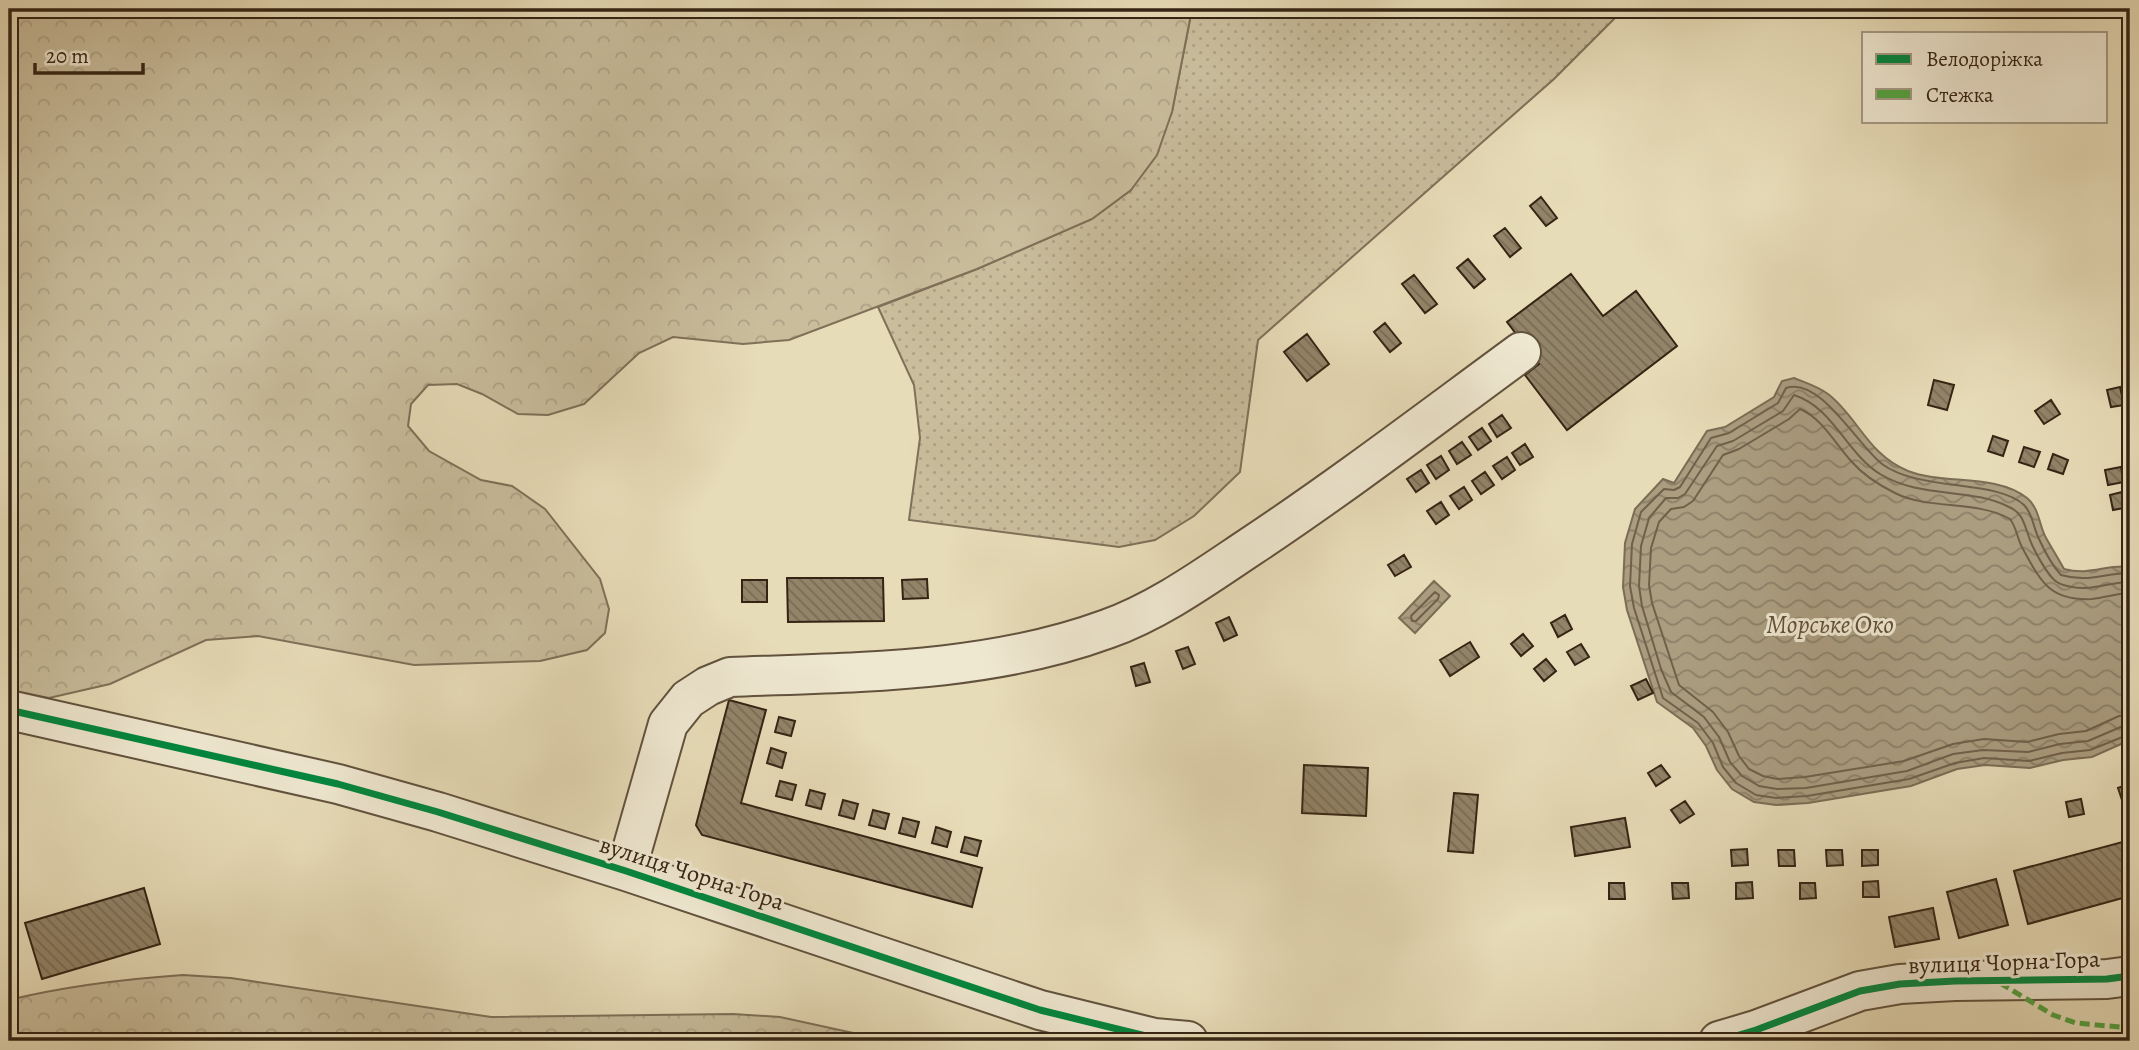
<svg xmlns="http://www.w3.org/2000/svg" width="2139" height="1050" font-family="Alegreya,serif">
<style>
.grass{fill:url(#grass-dots);stroke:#7f7058;stroke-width:2}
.forest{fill:url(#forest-crowns);stroke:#7f7058;stroke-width:2}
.water{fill:url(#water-waves);stroke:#7b6d55;stroke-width:2}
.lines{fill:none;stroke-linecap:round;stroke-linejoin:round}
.shore{stroke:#70604a;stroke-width:2}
.building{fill:url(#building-back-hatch);stroke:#352414;stroke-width:2}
.minor-casing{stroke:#62523d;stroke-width:42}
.minor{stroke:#efe8d1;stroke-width:38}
.quiet{stroke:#53a33f;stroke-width:5;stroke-dasharray:10 5;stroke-linecap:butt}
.cycleway-casing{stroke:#efe8d1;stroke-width:11}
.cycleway{stroke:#00873e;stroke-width:7}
.labels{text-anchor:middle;stroke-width:6;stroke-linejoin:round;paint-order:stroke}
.street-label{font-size:24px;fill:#352414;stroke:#efe8d1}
.water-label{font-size:26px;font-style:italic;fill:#5e4e3a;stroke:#efe8d1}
</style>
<defs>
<pattern id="grass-dots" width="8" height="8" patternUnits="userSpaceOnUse" patternTransform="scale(1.75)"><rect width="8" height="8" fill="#c9bd9c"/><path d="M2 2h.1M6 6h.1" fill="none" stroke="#ada286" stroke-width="1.8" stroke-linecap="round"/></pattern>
<pattern id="forest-crowns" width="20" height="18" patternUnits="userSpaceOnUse" patternTransform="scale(1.75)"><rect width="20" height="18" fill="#c9bd9c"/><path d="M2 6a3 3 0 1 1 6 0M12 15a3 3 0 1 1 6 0" fill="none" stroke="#ada286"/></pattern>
<pattern id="water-waves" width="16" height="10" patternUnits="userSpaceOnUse" patternTransform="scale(1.75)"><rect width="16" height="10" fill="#aa9d80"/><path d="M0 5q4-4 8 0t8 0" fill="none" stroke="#8b8068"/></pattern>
<pattern id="building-back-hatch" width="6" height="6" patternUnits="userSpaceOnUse" patternTransform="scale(1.75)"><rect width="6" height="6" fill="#928469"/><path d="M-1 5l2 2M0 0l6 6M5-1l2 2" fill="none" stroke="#786c55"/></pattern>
</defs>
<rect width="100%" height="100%" fill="#e7dcb8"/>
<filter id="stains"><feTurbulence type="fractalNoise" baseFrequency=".00286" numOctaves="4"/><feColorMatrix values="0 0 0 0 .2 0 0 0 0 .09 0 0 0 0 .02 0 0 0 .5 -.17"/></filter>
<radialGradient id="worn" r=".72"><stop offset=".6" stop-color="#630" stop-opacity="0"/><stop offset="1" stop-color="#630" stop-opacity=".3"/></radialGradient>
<path class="grass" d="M1192,9H1624L1554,79L1258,340L1240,472L1194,516L1155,540L1119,547L909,520L920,438L914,385L878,307L977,269L1092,219L1131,190L1172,112Z"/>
<path class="forest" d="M9,9H1192L1172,112L1157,155L1131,190L1092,219L977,269L789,340L743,344L673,337L639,353L584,404L548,415L518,414L482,394L457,384L428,385L411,404L408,426L429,451L481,480L512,486L545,509L600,579L609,609L605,633L587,650L540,661L414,665L258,636L206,640L110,684L49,698L9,690Z
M183,975L231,978L491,1017L733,1014L780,1017L890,1041H9V1000C66,986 125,979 183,975Z"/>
<path class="water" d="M1794,378C1806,383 1817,386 1828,394C1858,417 1867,454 1908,471C1944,485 1995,473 2027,498C2039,508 2039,524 2045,536C2051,547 2058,558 2064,569C2091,576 2106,564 2130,567V740L2092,757L2063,760L2030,768L1985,765L1957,769L1911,786L1808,803L1776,805L1754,802L1732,789L1717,770L1706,746L1693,728L1657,702L1627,610L1623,587L1625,543L1635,509L1663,479L1674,483L1707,431L1725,427L1774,397L1782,381Z
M1434,581L1450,596L1415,633L1399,618Z"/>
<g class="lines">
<path class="shore" d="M2130,573C2104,573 2088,583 2061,575C2052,565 2044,550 2039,539C2033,527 2033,514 2024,505C1996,479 1920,492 1882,464C1858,446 1820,376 1786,388L1778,403L1729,433L1711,438L1680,487L1674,490L1664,489L1641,512L1632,544L1630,586L1634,608L1663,698L1698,723L1713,743L1723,767L1736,783L1756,795L1776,798L1807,796L1909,779L1955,763L1984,758L2029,761L2062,753L2090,750L2130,734
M2130,582C2110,582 2092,591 2072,587C2067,586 2061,585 2057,582C2048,577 2032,547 2029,537C2024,524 2023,513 2009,507C1970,487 1921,499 1880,474C1846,453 1834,408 1794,395L1783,411L1733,441L1717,446L1685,494L1678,498H1666L1649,518L1641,546L1639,586L1642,606L1661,669L1671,692L1704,717L1719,737L1730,762L1742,776L1759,786L1777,789L1806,788L1907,771L1953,754L1983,750L2028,752L2060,744L2088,741L2123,726L2130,725
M1435,592L1439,595L1438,599L1416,621H1412L1411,616Z
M2130,593C2117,593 2105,598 2092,599C2050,601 2041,582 2023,549C2017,539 2017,528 2010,519C1977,500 1928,510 1895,493C1879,485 1864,476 1852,462C1836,445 1822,418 1800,409L1789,419L1739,449L1723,455L1693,501L1684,507L1671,509L1659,522L1651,548L1649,585L1652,603L1679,685L1713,712L1728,732L1739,756L1749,769L1763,776L1777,779L1805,777L1904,761L1953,744L1984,739L2027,742L2059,734L2086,731L2119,716L2130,715"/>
</g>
<path class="building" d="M1541,197L1557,218L1546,226L1530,206Z
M1505,228L1521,248L1510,257L1494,236Z
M1468,259L1485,279L1474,288L1457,268Z
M1571,274L1603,316L1636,291L1677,346L1567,430L1525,375L1539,364L1507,322Z
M1414,275L1437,304L1425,313L1402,284Z
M1385,323L1401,343L1390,352L1374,332Z
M1307,334L1329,364L1307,381L1284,352Z
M1934,380L1954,385L1947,410L1928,405Z
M2120,387L2124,405L2111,407L2107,390Z
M2051,400L2060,414L2044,424L2035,411Z
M1502,415L1511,428L1497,437L1489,424Z
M1482,428L1491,441L1478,450L1469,437Z
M1993,436L2008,441L2003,456L1988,451Z
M1462,442L1471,455L1457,464L1449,451Z
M1525,444L1533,457L1520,465L1512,453Z
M2024,447L2040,452L2034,467L2019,462Z
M2053,454L2068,460L2063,474L2048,469Z
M1441,456L1449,470L1436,479L1427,465Z
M1507,457L1515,470L1502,479L1493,466Z
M2121,467L2124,482L2108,485L2105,470Z
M1421,470L1429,483L1416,492L1407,479Z
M1485,472L1494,485L1481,494L1472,481Z
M1464,487L1472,500L1459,509L1450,496Z
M2126,491L2129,507L2113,510L2110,495Z
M1441,502L1449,515L1436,524L1427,511Z
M1404,555L1411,567L1395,576L1388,565Z
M787,578H883L884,621L788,622Z
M927,579L928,598L903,599L902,580Z
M742,580H767V602H742Z
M1565,615L1572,629L1558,637L1551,623Z
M1229,617L1237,635L1224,641L1216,623Z
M1523,634L1533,646L1521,656L1511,644Z
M1470,642L1479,657L1450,676L1440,660Z
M1581,644L1589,657L1575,665L1567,652Z
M1188,647L1195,664L1183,669L1176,651Z
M1546,659L1556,671L1544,681L1534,669Z
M1144,663L1150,682L1136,686L1131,667Z
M1646,679L1653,693L1638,700L1631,686Z
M729,700L766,710L741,803L982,868L972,907L702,835L696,825Z
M779,717L795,721L791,736L775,732Z
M771,748L786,753L782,768L767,763Z
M1304,765L1368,768L1366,816L1302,813Z
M1661,765L1670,777L1656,786L1648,773Z
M780,781L796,785L792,800L776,796Z
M2130,784V801L2123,803L2118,788Z
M810,790L825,794L821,809L806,805Z
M1454,793L1478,795L1473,853L1448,851Z
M2081,799L2084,814L2069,817L2066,802Z
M843,800L858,804L854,819L839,815Z
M1685,801L1694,814L1680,823L1671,810Z
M873,810L889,814L885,829L869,825Z
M903,818L919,822L915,837L899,833Z
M1625,818L1630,847L1575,856L1571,827Z
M936,827L951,832L947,847L932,843Z
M965,837L981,841L977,856L961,852Z
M2130,840V896L2028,924L2014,871Z
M1747,849L1748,865L1732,866L1731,850Z
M1778,850H1794L1795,866H1779Z
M1826,850H1842L1843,865L1827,866Z
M1862,850H1878V865L1862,866Z
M1996,879L2008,925L1959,938L1947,892Z
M1878,881L1879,897H1863V882Z
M1752,882L1753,898L1736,899V883Z
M1609,883H1624L1625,899H1609Z
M1672,883H1688L1689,898L1673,899Z
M1800,883H1815L1816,898L1800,899Z
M144,888L160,944L42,979L25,923Z
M1933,908L1939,939L1895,947L1889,917Z"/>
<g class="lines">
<defs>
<path id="minor" d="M9,710L338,784L438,812L626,871L1040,1010L1154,1038L1188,1041
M626,871L668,724L688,699L708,686L730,677C856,672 987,673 1107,629C1158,611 1205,577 1250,547C1342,486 1431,418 1521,352
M1719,1041L1756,1030L1860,991L1900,984L1955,981L2107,979L2130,976"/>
</defs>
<use href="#minor" class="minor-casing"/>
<use href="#minor" class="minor"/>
<path class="quiet" d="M2000,983L2053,1015L2076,1023L2130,1028"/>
<defs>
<path id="cycleway" d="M9,710L338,784L438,812L626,871L1040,1010L1154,1038L1188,1041
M1719,1041L1756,1030L1860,991L1900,984L1955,981L2107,979L2130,976"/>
</defs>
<use href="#cycleway" class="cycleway-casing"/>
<use href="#cycleway" class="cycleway"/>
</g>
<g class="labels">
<g class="street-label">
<text transform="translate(692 873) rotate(18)" y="8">вулиця Чорна Гора</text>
<text transform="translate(2004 962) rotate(-2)" y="8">вулиця Чорна Гора</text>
</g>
<g class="water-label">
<text x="1830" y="633">Морське Око</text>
</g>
</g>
<rect width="2139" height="1050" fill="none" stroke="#e7dcb8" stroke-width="35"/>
<rect x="10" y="10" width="2118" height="1029" fill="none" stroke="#352414" stroke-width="3.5"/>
<rect x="18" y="18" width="2104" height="1015" fill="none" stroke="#352414" stroke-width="2"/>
<rect x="1862" y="32" width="245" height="91" fill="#efe8d1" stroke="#a59a85" stroke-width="2"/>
<rect x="1876" y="54" width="35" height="10" fill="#00873e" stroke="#a59a85" stroke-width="2"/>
<text x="1926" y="66" font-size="21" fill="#352414">Велодоріжка</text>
<rect x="1876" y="89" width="35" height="10" fill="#53a33f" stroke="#a59a85" stroke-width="2"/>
<text x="1926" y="102" font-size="21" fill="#352414">Стежка</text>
<path d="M35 63v10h108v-10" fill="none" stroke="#352414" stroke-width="3.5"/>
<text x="46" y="63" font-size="21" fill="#352414" stroke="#efe8d1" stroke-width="5" paint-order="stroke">20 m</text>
<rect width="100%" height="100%" filter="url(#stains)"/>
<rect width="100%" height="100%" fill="url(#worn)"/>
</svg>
